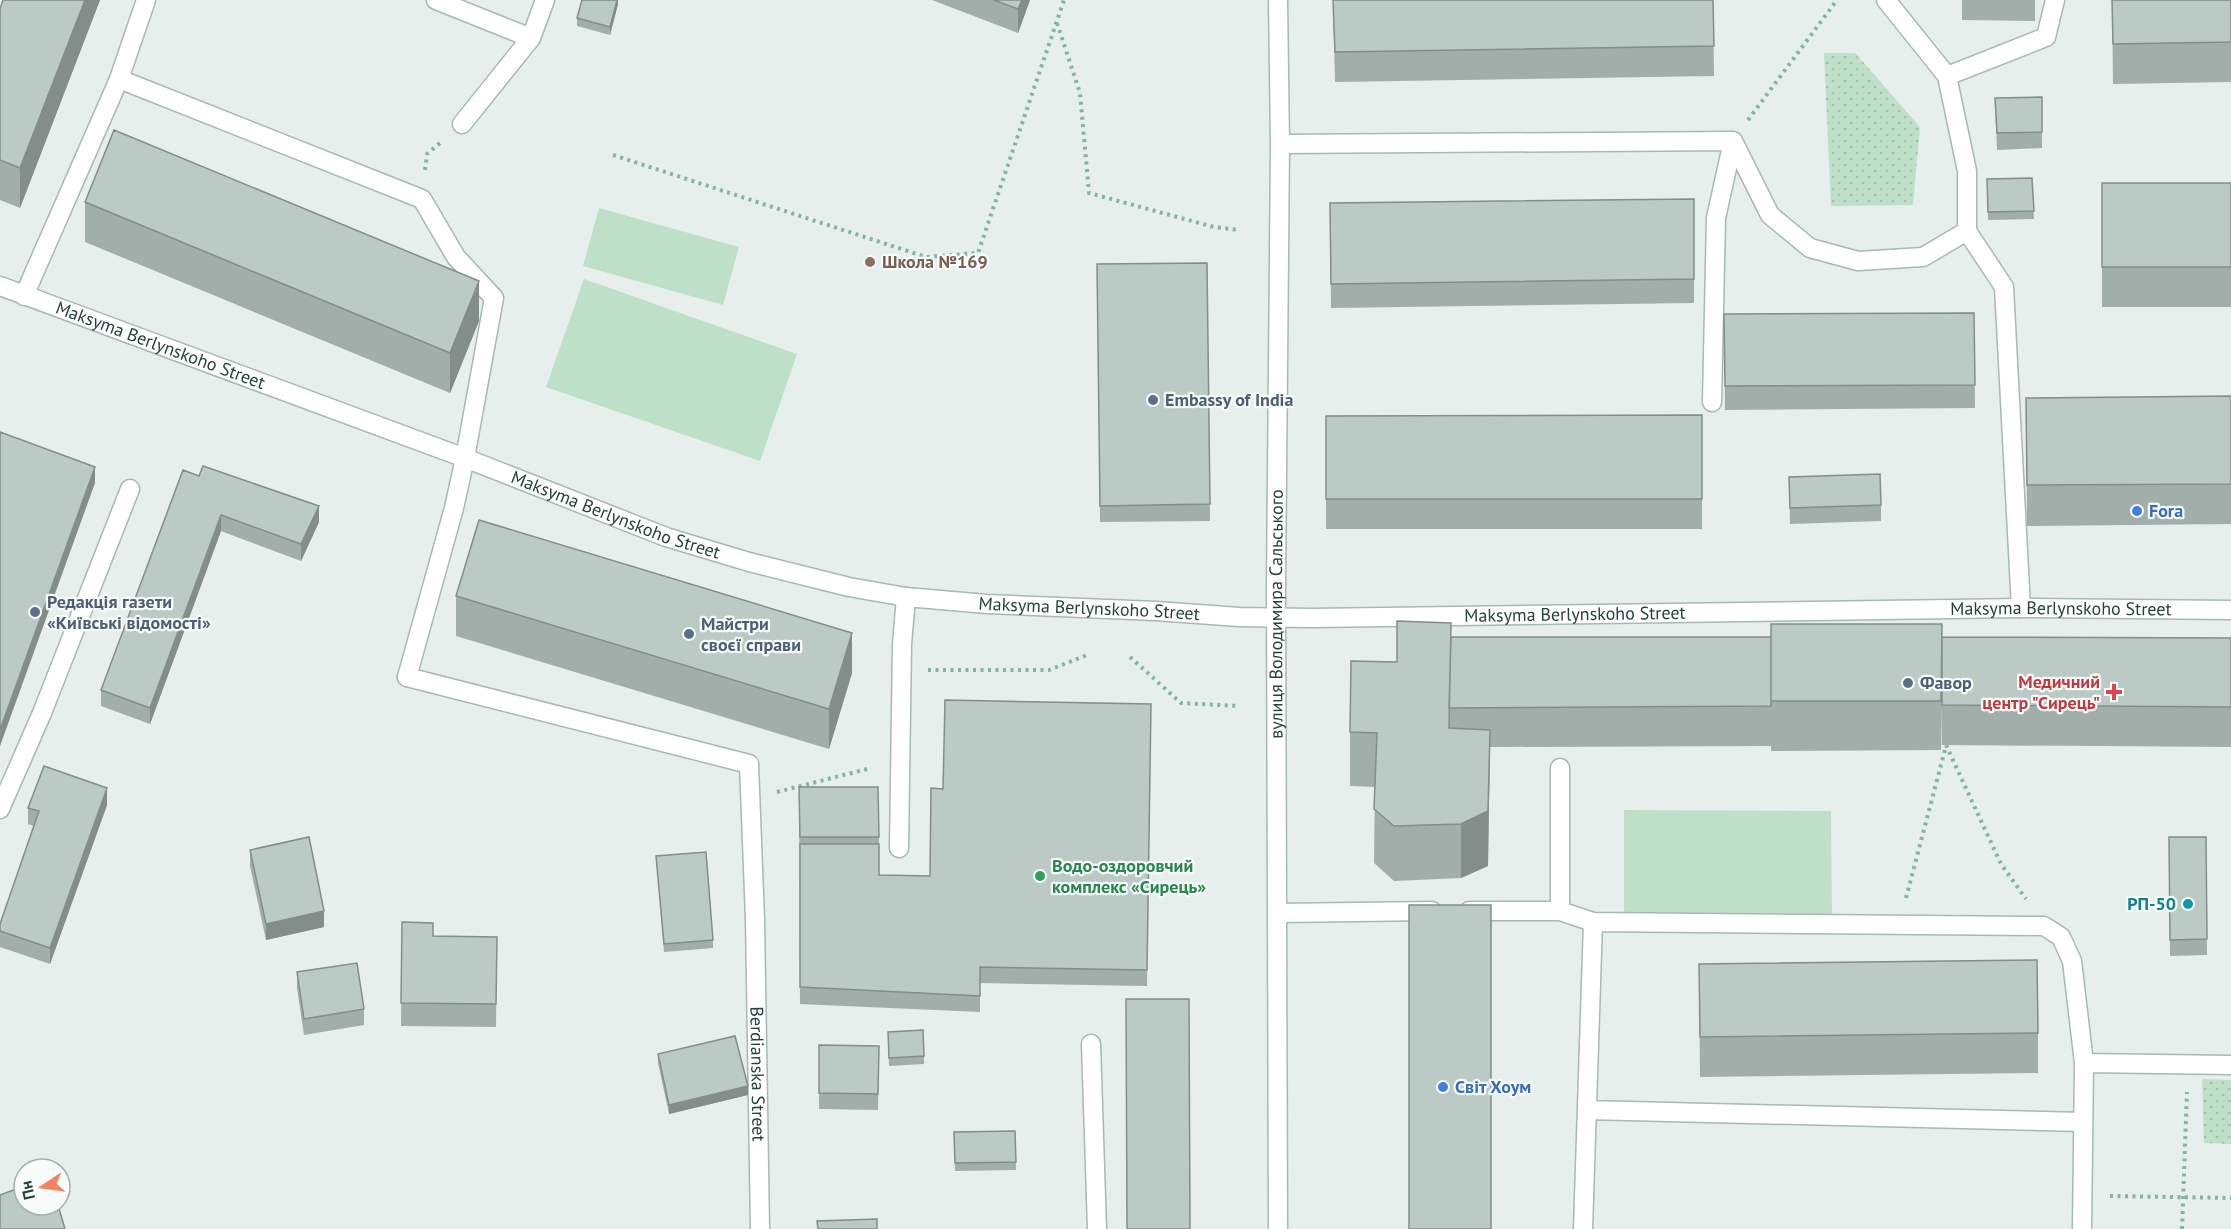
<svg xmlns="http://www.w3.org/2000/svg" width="2231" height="1229" font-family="'PT Sans',sans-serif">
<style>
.green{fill:url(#green-dots)}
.pitch{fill:#bfe0c8}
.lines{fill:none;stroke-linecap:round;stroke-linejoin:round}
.service-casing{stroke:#a8b8b2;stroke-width:21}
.minor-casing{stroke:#a8b8b2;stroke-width:21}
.tertiary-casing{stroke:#a8b8b2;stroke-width:21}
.path{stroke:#86b3a5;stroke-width:4;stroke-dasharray:3 4.5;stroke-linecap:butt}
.service{stroke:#fff;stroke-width:18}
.minor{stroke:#fff;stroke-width:18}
.tertiary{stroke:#fff;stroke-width:18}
.wall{fill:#a1aea9}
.shaded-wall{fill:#838d89}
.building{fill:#bbcac4;stroke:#838d89;stroke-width:1.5}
.education-dot{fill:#8d6e63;stroke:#f7fbf9;stroke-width:2}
.service-dot{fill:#5c6f8a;stroke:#f7fbf9;stroke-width:2}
.shop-dot{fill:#3f7fe0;stroke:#f7fbf9;stroke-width:2}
.health-dot{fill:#e0444e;stroke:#f7fbf9;stroke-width:2}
.leisure-dot{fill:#2e9e5b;stroke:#f7fbf9;stroke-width:2}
.culture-dot{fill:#0f9aa8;stroke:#f7fbf9;stroke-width:2}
.labels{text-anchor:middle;stroke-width:4.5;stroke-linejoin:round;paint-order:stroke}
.education-label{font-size:18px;font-weight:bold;fill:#785e54;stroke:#f7fbf9;text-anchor:start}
.street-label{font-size:18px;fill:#24423a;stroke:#f7fbf9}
.service-label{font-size:18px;font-weight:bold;fill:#4e5e75;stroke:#f7fbf9;text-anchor:start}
.shop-label{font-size:18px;font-weight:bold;fill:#366cbe;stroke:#f7fbf9;text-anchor:start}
.health-label{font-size:18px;font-weight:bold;fill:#be3a42;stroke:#f7fbf9;text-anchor:end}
.leisure-label{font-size:18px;font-weight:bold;fill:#27864d;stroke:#f7fbf9;text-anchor:start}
.culture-label{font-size:18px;font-weight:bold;fill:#0d838f;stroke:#f7fbf9;text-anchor:end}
</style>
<defs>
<pattern id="green-dots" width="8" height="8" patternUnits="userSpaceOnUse" patternTransform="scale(1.5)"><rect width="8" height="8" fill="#bfe0c8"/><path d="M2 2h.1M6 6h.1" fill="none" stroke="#a4c1ad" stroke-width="1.8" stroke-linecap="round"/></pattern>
</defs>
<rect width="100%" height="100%" fill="#e6efeb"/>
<path class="green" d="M1824,53H1855L1920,127L1913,205L1831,206Z
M2202,1079L2231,1080V1144L2204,1143Z"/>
<path class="pitch" d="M599,208L739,247L723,305L583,266Z
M584,279L797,354L760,461L546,387Z
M1624,810L1831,811L1832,916L1624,915Z"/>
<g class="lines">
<defs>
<path id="service" d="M436,0L531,38
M1886,0L1947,76L1967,171V231L2004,287L2021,608
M1947,76L2046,37L2055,0
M119,79L422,199L456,257L494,298L465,458L454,508L407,677
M462,124L531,38L545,0
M1733,141L1770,215L1810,248L1858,261L1923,257L1967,231
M1280,144L1733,141
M24,296L119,79L146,0
M1712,402L1716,218L1733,141
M0,809L42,713L130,489
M899,848L902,644L906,597
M1469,911H1560L1593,922L2044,926L2061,937L2072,961L2084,1063L2082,1229
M1560,911V768
M1278,913L1432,911
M1091,1044L1097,1229
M2084,1063L2231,1065
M1587,1110L2083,1122
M1583,1229L1593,922"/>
<g id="minor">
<path id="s1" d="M407,677L749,764L755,919L760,1229"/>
<path id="s2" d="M1278,1229L1276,586L1280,144L1278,0"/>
</g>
<g id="tertiary">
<path id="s3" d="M0,286L465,458L666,537L749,562L849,587L906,597L987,604L1156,611L1239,617L1313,618L2021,608L2231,610"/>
</g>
</defs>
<use href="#service" class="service-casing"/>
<use href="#minor" class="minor-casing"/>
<use href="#tertiary" class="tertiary-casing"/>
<path class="path" d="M1057,23L1080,93L1089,193L1214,227L1240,230
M1748,120L1837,0
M613,155L926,257L978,253L1064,0
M425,170L427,154L441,142
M1130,657L1181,703L1238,706
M928,670H1049L1087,655
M1946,745L2001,864L2026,899
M777,792L871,768
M1906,898L1946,746
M2110,1196L2231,1198
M2182,1229L2187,1092"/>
<use href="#service" class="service"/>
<use href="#minor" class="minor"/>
<use href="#tertiary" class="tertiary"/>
</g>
<path class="wall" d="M100,0L20,208L0,200V9Z
M618,0V4L610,35L577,26V18Z
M932,0H1030L1018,33Z
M1333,0H1713L1714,76L1335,82Z
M1962,0H2035V21L1962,20Z
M2112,0H2231V82L2113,84Z
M2042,97V148L1997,150L1995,98Z
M2032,178L2034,219L1988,220L1987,179Z
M2102,183H2231V307H2102Z
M1694,199V303L1331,308L1330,204Z
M85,202L479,321L450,393L85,242Z
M1207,263L1210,521L1100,522L1097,264Z
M1974,313L1975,408L1725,410L1724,314Z
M2231,396V524L2027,526L2026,398Z
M1702,415V529H1326V416Z
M183,470L319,522L301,561L221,531L150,724L101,706V690Z
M1789,477L1881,505V521L1790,524Z
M456,596L852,673L829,749L456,636Z
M1942,624V704L2231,638V747L1942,745V707L1941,750L1771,751V746L1490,747L1488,866L1461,878L1394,881L1374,863L1375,787L1350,786V732L1397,662L1451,637H1771Z
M1151,704L1147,986L980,983V1012L800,1004L799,787L879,837V875L930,876L943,789Z
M107,805L50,964L0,947V924L34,826L28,824V808Z
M2169,837H2206L2207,955L2170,956Z
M250,850L324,927L266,940L250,866Z
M656,856L713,940V948L664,952Z
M402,922L433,936L497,937L496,1027L401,1026Z
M1699,964L2038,1033V1073L1700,1077Z
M297,972L364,1009V1025L304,1035L297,988Z
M888,1032L924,1056V1064L889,1066Z
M819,1045L879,1046L878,1110L819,1109Z
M658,1054L748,1095L669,1114L658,1063Z
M1015,1131L1016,1170L955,1171L954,1132Z"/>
<path class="shaded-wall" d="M85,0H100L20,208V168Z
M617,0H618V4L610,35V27Z
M1022,0H1030L1018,33V9Z
M479,281V321L450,393V353Z
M95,467V483L0,746V730Z
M319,506V522L301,561V544Z
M221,515V531L150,724V708Z
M852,633V673L829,749V709Z
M1490,730L1488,866L1461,878V824Z
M107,788V805L50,964V948Z
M324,911V927L266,940V924Z
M748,1086V1095L669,1114V1105Z"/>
<path class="building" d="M3,0H85L20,168L0,160V9Z
M582,0H617L610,27L577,18Z
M994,0H1022L1018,9Z
M1333,0H1713L1714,46L1335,52Z
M2112,0H2231V42L2113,44Z
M2042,97V132L1997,133L1995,98Z
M114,130L479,281L450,353L85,202Z
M2032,178L2034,211L1988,212L1987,179Z
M2102,183H2231V267H2102Z
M1694,199V279L1331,284L1330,203Z
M1207,263L1210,504L1100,506L1097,264Z
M1974,313L1975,385L1725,386L1724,314Z
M2231,396V484L2027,485L2026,398Z
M1702,415V499H1326V416Z
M0,432L95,467L0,730Z
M203,466L319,506L301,544L221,515L150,708L101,690L183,470L199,476Z
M1880,474L1881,505L1790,508L1789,477Z
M479,520L852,633L829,709L456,596Z
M1397,621L1451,623L1449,728L1490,730L1488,811L1461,824L1394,826L1374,809L1377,733L1350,732L1351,661L1397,662Z
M1771,624H1942L1941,701H1771Z
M1451,637H1771V706L1449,708Z
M1942,637L2231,638V707L1942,705Z
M945,700L1151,704L1147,970L980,967V996L800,987V844H879V875L930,876L931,788L943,789Z
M44,766L107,788L50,948L0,931V924L39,811L28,808Z
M799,787H878L879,837H800Z
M309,837L324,911L266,924L250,850Z
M2169,837H2206L2207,939L2170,940Z
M706,852L713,940L664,944L656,856Z
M1409,905H1491V1229H1409Z
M402,922L433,923V936L497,937L496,1004L401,1003Z
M2037,960L2038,1033L1700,1037L1699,964Z
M357,963L364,1009L304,1019L297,972Z
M1126,999H1189L1190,1229H1127Z
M923,1030L924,1056L889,1058L888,1032Z
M735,1036L748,1086L669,1105L658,1054Z
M819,1045L879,1046L878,1094L819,1093Z
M1015,1131L1016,1162L955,1163L954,1132Z
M24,1186V1205H58L65,1229H0V1195Z
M877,1219V1229H818L817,1221Z"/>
<circle class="education-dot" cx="870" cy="262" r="6"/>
<g class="service-dot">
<circle cx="1153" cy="400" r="6"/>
<circle cx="35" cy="612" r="6"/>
<circle cx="689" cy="634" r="6"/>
<circle cx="1908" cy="683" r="6"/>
</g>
<g class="shop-dot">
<circle cx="2137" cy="511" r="6"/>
<circle cx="1443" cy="1087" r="6"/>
</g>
<path class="health-dot" d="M2111 683h6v6h6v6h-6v6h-6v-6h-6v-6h6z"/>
<circle class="leisure-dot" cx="1040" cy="876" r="6"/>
<circle class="culture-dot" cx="2188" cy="904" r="6"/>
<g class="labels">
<g class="education-label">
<text x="882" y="268">Школа №169</text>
</g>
<g class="street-label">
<text dy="6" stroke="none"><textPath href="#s3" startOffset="171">Maksyma Berlynskoho Street</textPath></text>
<text dy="6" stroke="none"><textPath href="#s3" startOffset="657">Maksyma Berlynskoho Street</textPath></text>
<text dy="6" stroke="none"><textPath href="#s3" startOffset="1143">Maksyma Berlynskoho Street</textPath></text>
<text dy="6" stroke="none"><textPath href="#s3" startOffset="2115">Maksyma Berlynskoho Street</textPath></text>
<text dy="6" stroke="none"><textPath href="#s2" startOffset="615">вулиця Володимира Сальського</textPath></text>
<text dy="6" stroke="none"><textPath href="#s3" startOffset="1629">Maksyma Berlynskoho Street</textPath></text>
<text dy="6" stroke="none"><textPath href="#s1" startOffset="663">Berdianska Street</textPath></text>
</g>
<g class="service-label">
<text x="1165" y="406">Embassy of India</text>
<text x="47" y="608">Редакція газети<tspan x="47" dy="21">«Київські відомості»</tspan></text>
<text x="701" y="630">Майстри<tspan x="701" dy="21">своєї справи</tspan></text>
<text x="1920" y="689">Фавор</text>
</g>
<g class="shop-label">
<text x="2149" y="517">Fora</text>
<text x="1455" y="1093">Світ Хоум</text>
</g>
<g class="health-label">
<text x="2100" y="688">Медичний<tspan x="2100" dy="21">центр "Сирець"</tspan></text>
</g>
<g class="leisure-label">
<text x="1052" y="872">Водо-оздоровчий<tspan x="1052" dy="21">комплекс «Сирець»</tspan></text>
</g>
<g class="culture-label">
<text x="2176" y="910">РП-50</text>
</g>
</g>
<g transform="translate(42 1187) rotate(257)"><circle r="28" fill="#f7fbf9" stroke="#a3b1ad" stroke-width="1.5"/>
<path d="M0-4.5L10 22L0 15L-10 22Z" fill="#f4845f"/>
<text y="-9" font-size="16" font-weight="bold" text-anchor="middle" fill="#24423a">Пн</text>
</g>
</svg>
